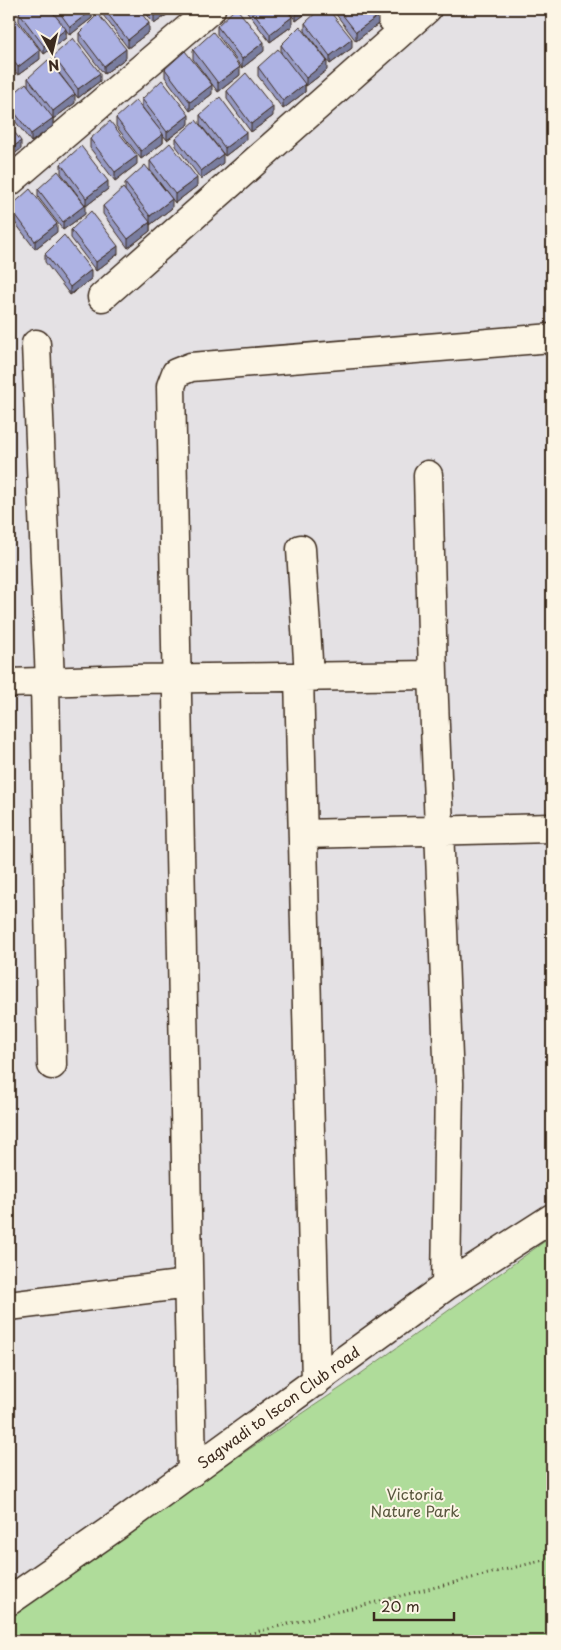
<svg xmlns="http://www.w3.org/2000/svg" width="561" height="1650" font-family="'Playpen Sans',sans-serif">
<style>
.green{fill:#afdc9a;stroke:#75835c}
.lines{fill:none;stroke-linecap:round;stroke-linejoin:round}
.minor-casing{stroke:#3b2a1e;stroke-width:31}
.path{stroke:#3b2a1e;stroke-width:3;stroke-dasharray:1 4;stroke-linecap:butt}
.minor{stroke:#fcf5e5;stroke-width:28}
.wall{fill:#9599c3;stroke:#3b2a1e}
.shaded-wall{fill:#797d9f;stroke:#3b2a1e}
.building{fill:#adb2e3;stroke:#3b2a1e}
.labels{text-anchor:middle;stroke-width:4;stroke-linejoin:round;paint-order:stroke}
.street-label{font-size:15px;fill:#3b2a1e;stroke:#fcf5e5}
.park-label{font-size:15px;fill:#58563d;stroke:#fcf5e5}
</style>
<rect width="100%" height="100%" fill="#e4e1e4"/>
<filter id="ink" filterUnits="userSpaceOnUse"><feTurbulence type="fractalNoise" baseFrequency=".02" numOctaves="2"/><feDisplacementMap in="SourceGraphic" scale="10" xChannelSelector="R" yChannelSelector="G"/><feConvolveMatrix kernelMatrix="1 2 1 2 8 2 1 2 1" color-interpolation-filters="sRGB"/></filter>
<g filter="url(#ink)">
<path class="green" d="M552,1236V1641H9V1610L345,1385Z"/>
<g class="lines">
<defs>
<path id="minor" d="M383,9L403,30
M9,182L211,9
M102,297L427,9
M36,344L50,682
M428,475L433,675
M301,549L309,676
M299,676L316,1382
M45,682L52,1065
M9,683L133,679L433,675L449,1083L446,1286
M303,834L552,828
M9,1306L188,1284
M192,1472L171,386L176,373L191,367L552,338
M9,1601L118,1525L446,1286L552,1218"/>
</defs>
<use href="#minor" class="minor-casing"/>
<path class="path" d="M220,1641L552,1558"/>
<use href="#minor" class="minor"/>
</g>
<path class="wall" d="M50,9H91L92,18L70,35L66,30V38L44,54L19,21V13Z
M103,9H138L149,32L128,48L103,15Z
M143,9H175L154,24Z
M245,9H286L292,26L270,42Z
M287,9H312L296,21Z
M332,9H372L378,24L356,41Z
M9,19L40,59L18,75L9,63Z
M305,23L352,48L330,64L305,31Z
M217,26L264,51L242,68L217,34Z
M79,33L126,58L104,74L79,41Z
M281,45L327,70L306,86L305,85V92L283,109L258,76V67L281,53Z
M193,50L240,75L218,92L193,59Z
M53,56L100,81L78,98L53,65Z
M165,69L212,94L190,111L165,77Z
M28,78L75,103L53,119V126L31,142L9,113V98L28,86Z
M227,91L273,116L251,132L227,99Z
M142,99L189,124L167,140L163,135V143L141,159L116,126V118L158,128L142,107Z
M200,115L246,140L225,156L200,124Z
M176,138L223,163L201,179L176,146Z
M90,139L137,164L115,181L90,148Z
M150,161L197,186L175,203L150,170Z
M61,164L108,189L86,206L61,173Z
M125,183L172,208L150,225V224V231L128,248L103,214V206L125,191Z
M38,189L85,214L63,230L38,197Z
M10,207L57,232L35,249L10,216Z
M71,230L118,254L96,271L71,238Z
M45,254L91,279L70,295L45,262Z"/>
<path class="shaded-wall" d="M163,9H175L154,24V15Z
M301,9H312L296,21V12Z
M92,10V18L70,35V27Z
M378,16V24L356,41V32Z
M292,17V26L270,42V34Z
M149,23V32L128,48V40Z
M66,29V38L44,54V46Z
M352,39V48L330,64V56Z
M264,42V51L242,68V59Z
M126,49V58L104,74V66Z
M40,50V59L18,75V67Z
M327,61V70L306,86V78Z
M240,67V75L218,92V83Z
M100,73V81L78,98V89Z
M11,75V84L9,86V77Z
M305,84V92L283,109V101Z
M212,85V94L190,111V102Z
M75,94V103L53,119V111Z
M273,107V116L251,132V124Z
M189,115V124L167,140V132Z
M53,118V126L31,142V134Z
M246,132V140L225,156V148Z
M163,134V143L141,159V151Z
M21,141V149L9,158V150Z
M223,154V163L201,179V171Z
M137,156V164L115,181V172Z
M197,178V186L175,203V194Z
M108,181V189L86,206V198Z
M172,199V208L150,225V216Z
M85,205V214L63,230V222Z
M150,222V231L128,248V239Z
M57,224V232L35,249V241Z
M118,246V254L96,271V262Z
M91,270V279L70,295V287Z"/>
<path class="building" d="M23,9H50L66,29L44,46L19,13Z
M57,9H91L92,10L70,27Z
M104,9H138L149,23L128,40Z
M149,9H163L154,15Z
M235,9H237L264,42L242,59L217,26Z
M251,9H286L292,17L270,34Z
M294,9H301L296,12Z
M320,9H328L352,39L330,56L305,23Z
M338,9H372L378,16L356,32Z
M98,14L126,49L104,66L79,33Z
M13,16L40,50L18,67L9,55V19Z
M300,26L327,61L306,78L281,45Z
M213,32L240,67L218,83L193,50Z
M73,38L100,73L78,89L53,56Z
M278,49L305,84L283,101L258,67Z
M185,51L212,85L190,102L165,69Z
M48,60L75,94L53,111L28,78Z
M246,73L273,107L251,124L227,91Z
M162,80L189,115L167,132L142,99Z
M26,83L53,118L31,134L9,105V98Z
M220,97L246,132L225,148L200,115Z
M136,100L163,134L141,151L116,118Z
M196,120L223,154L201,171L176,138Z
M110,121L137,156L115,172L90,139Z
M9,125L21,141L9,150Z
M170,143L197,178L175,194L150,161Z
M81,146L108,181L86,198L61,164Z
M145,165L172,199L150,216L125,183Z
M58,171L85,205L63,222L38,189Z
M123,188L150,222L128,239L103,206Z
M30,189L57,224L35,241L10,207Z
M91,211L118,246L96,262L71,230Z
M64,235L91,270L70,287L45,254Z"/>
</g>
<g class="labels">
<g class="street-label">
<text transform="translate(279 1408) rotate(-36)" y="5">Sagwadi to Iscon Club road</text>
</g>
<g class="park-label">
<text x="415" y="1500">Victoria<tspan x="415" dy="17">Nature Park</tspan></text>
</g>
</g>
<rect width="561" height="1650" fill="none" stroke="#fcf5e5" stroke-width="30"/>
<rect x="15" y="15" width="531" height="1620" fill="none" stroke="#3b2a1e" stroke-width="2" filter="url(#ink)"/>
<g transform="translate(52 52) rotate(172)" stroke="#fcf5e5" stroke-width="4" paint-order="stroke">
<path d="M0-4L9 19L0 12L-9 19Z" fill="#3b2a1e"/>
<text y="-8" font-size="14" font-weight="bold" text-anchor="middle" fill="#3b2a1e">N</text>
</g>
<path d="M374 1612v8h80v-8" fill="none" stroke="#3b2a1e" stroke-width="2.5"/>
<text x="381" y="1612" font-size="15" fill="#3b2a1e" stroke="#fcf5e5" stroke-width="4" paint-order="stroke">20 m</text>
</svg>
